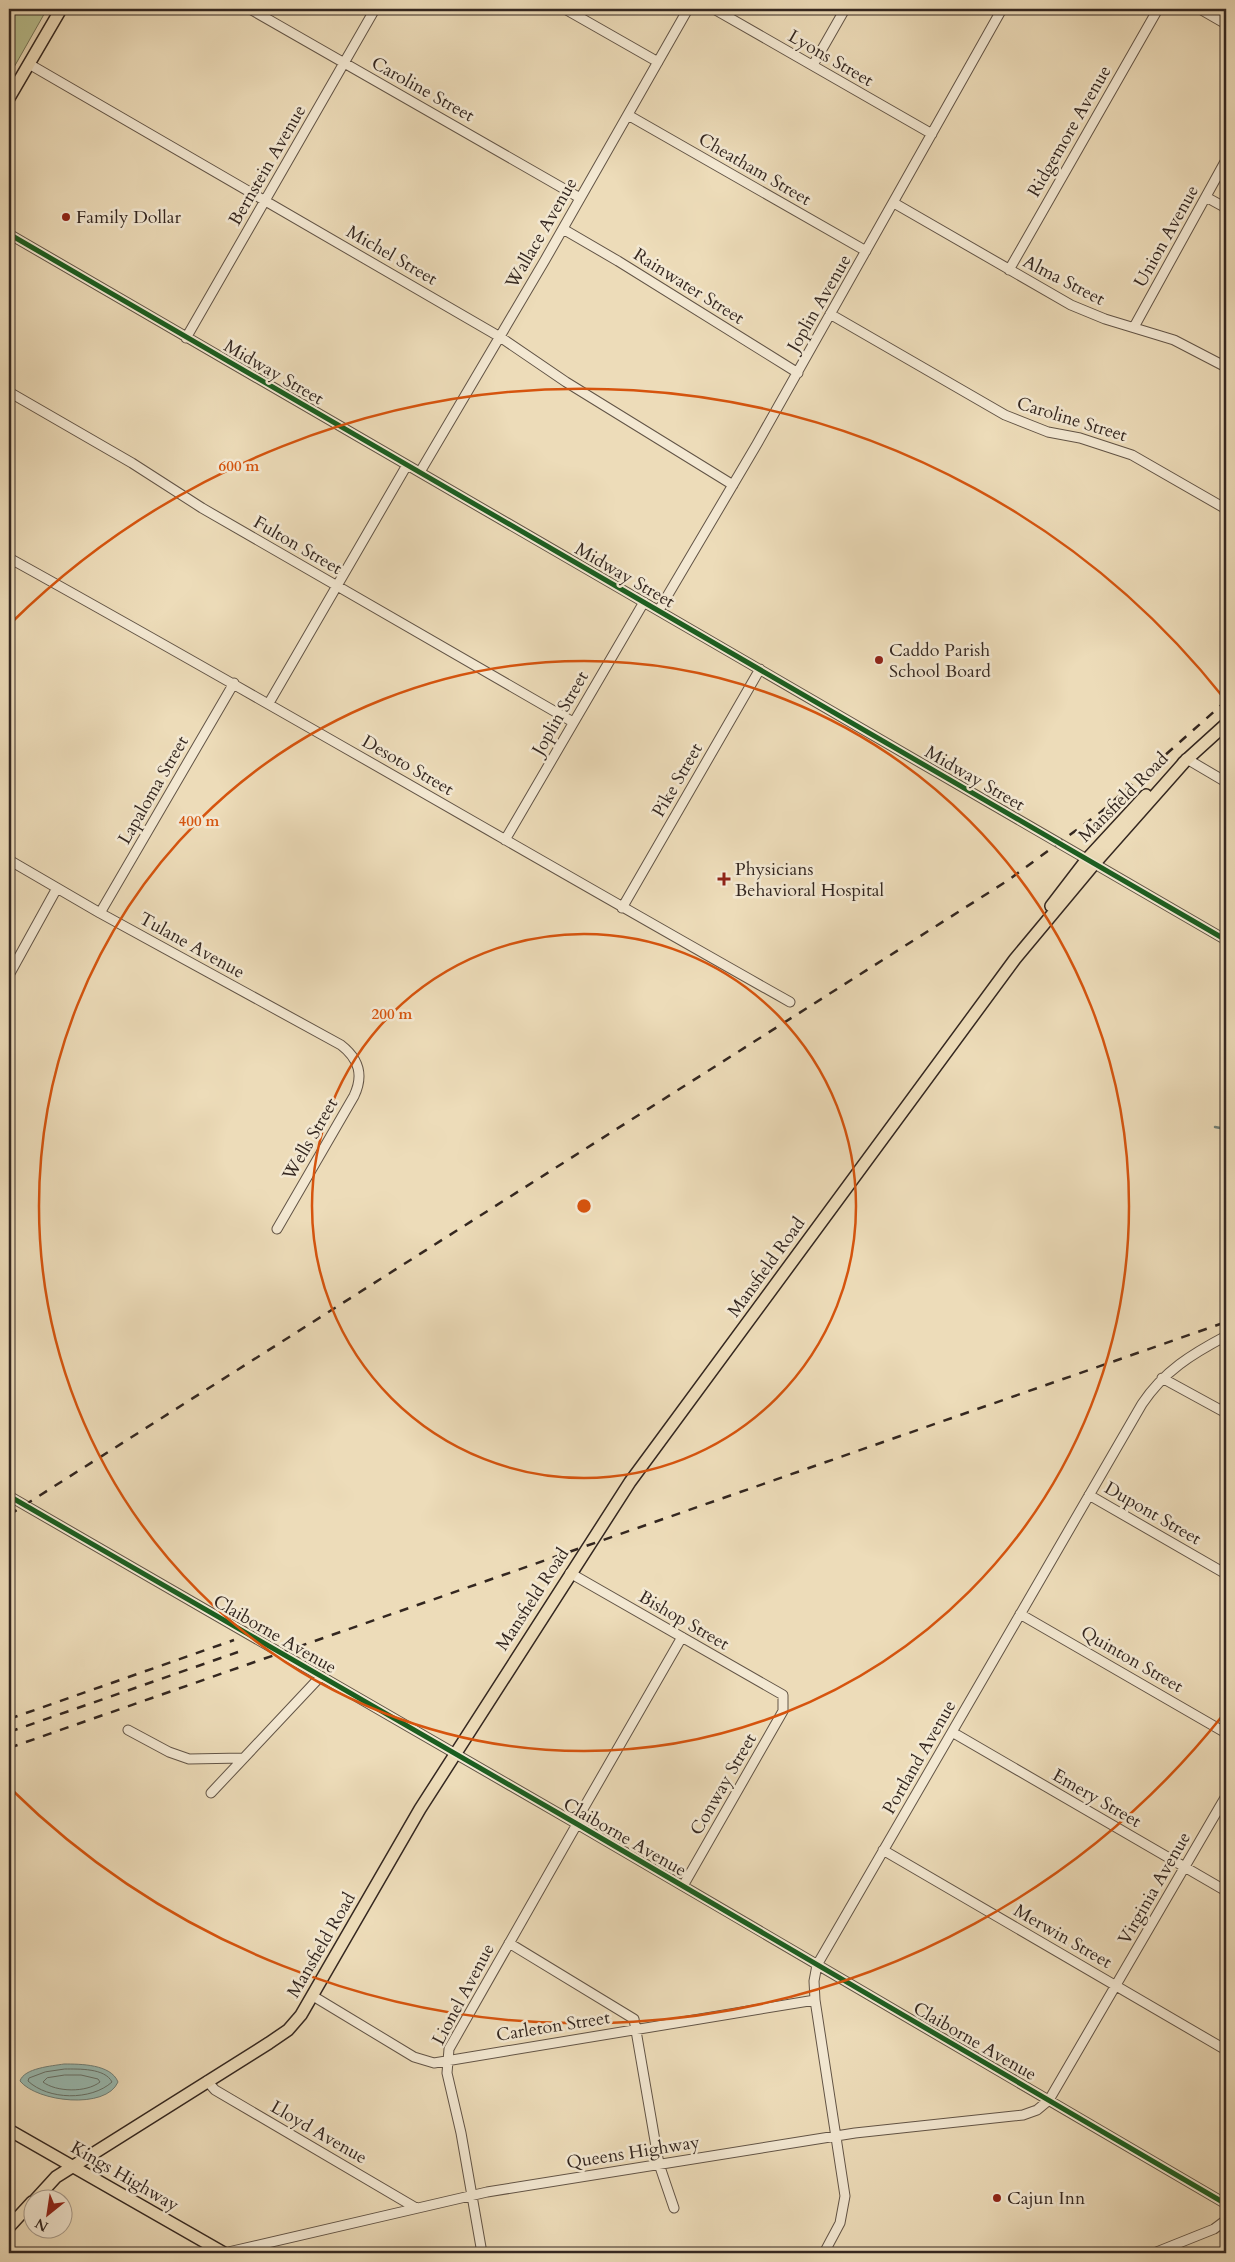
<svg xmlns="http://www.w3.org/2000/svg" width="1235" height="2262" font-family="Cardo,serif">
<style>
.green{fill:#b9c08f;stroke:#767458}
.water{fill:#99bbb2;stroke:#718078}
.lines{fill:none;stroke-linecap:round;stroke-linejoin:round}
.shore{stroke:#667169;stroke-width:1}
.stream{stroke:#718078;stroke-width:2.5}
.minor-casing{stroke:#625446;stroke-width:11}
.major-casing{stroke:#342720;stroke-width:14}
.minor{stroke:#f3e8d2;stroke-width:9}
.major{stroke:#eddcb9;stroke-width:11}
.rail{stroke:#342720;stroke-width:2.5;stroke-dasharray:9 9;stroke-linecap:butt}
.cycleway-casing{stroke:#f3e8d2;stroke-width:8}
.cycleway{stroke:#1b5e20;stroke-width:5}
.ring{fill:none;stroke:#d6540e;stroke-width:2.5}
.poi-dot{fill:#8f2418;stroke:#f3e8d2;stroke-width:2}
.labels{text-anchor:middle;stroke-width:5;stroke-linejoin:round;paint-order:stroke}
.street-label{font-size:18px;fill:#342720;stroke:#f3e8d2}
.poi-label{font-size:18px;fill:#342720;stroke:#f3e8d2;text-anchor:start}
.centre{fill:#d6540e;stroke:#f3e8d2;stroke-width:2.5}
.ring-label{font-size:15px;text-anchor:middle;font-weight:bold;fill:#d6540e;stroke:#f3e8d2;stroke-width:5;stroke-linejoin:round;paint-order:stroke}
</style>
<rect width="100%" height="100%" fill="#eddcb9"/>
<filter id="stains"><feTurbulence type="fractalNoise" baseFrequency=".004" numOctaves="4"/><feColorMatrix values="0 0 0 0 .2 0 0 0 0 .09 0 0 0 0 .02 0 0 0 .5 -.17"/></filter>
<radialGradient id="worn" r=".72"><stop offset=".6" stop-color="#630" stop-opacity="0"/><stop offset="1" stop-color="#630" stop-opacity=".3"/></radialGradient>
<path class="green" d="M9,9H47L9,76Z"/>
<path class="water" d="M64,2064C80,2064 111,2064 118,2082C106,2110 37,2102 20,2081C24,2068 52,2066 64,2064Z"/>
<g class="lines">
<path class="shore" d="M65,2069C79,2069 105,2068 112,2082C91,2101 48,2100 28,2081L29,2078L45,2072Z
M65,2075H81L98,2079L100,2082C86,2093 56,2092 43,2082L47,2078Z"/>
<path class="stream" d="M1215,1127L1226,1129"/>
<defs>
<path id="minor" d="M250,9L580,198
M565,9L658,62
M714,9L932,134
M1200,9L1226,24
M29,64L500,337L566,382L733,485
M813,65L845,9
M628,115L866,251
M1206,197L1226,208
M894,203L1071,305L1105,319L1174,340L1226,367
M563,229L618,261L798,373
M9,234L1226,940
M1009,270L1158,9
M830,314L1005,415L1048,432L1080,438L1132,455L1226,509
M1134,327L1226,160
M186,338L375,9
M9,392L132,463L202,508L573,722
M420,472L545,260L688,9
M9,558C271,703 529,855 790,1002
M659,610L757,444L1002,9
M269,703L407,465
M1187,759L1226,782
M505,840L644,602
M9,860L100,913L341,1045C359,1059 364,1075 354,1096L277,1229
M622,908L760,669
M100,913L234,683
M9,975L57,888
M1162,1378L1226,1413
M1089,1495L1226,1574
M9,1496L577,1824L1226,2204
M570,1573L783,1695V1711L683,1886
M1020,1614L1226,1733
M128,1730L169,1752L189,1759L243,1758
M952,1732L1226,1891
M211,1793L320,1677
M575,1823L682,1637
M883,1850L1226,2050
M509,1943L634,2019L659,2164L674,2208
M313,1996L414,2057L434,2063L815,2000
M207,2081L215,2090L416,2208
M224,2253L487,2192L855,2133L1023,2115L1037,2110L1049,2100L1226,1796
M482,2253L461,2133L447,2073L449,2049L577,1824
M824,2253L840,2223L845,2196L815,2000L814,1981L817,1965L1142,1404C1164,1371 1192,1354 1226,1336
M1154,2253L1214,2229L1226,2220"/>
<path id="major" d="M9,98L61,9
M1183,763L1226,724
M1051,906L1087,859L1146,795
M9,2130L224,2253
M35,2200L56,2177L269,2043L288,2030L301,2015L420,1809L630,1482L1015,959L1095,863L1187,759
M9,2227L32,2202"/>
</defs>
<use href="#minor" class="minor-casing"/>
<use href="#major" class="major-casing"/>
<use href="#minor" class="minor"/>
<use href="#major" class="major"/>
<path class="rail" d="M9,1515L1007,881L1101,812L1226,701
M9,1719L234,1640
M9,1732L238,1652
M9,1748L1226,1322"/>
<defs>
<path id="cycleway" d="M9,234L1226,940
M9,1496L577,1824L1226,2204"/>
</defs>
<use href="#cycleway" class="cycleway-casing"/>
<use href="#cycleway" class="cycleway"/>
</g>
<g class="ring">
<circle cx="584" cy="1206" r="272"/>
<circle cx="584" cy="1206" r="545"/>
<path d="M1223 1715A817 817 0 0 1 11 1789M11 623A817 817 0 0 1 1223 697"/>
</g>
<g class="poi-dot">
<circle cx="66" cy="217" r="5"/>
<circle cx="879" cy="660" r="5"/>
<path d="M721.5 871.5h5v5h5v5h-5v5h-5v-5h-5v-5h5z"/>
<circle cx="997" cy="2198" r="5"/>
</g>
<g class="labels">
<g class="street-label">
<text transform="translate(831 58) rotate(30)" y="6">Lyons Street</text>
<text transform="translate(423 89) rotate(29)" y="6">Caroline Street</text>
<text transform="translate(1069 131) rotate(-60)" y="6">Ridgemore Avenue</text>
<text transform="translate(267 165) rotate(-60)" y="6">Bernstein Avenue</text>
<text transform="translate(755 169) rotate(30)" y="6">Cheatham Street</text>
<text transform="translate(541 233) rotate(-60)" y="6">Wallace Avenue</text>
<text transform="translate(1166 236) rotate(-61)" y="6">Union Avenue</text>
<text transform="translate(392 255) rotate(30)" y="6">Michel Street</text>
<text transform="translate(1064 280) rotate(27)" y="6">Alma Street</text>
<text transform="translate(689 286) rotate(32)" y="6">Rainwater Street</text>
<text transform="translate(819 303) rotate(-60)" y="6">Joplin Avenue</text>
<text transform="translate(274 372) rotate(30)" y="6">Midway Street</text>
<text transform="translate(1072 419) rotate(17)" y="6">Caroline Street</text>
<text transform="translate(298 545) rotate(30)" y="6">Fulton Street</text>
<text transform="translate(625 575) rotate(30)" y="6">Midway Street</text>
<text transform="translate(560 713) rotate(-60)" y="6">Joplin Street</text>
<text transform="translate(408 765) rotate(30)" y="6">Desoto Street</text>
<text transform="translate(975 778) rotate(30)" y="6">Midway Street</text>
<text transform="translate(677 780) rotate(-60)" y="6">Pike Street</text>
<text transform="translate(153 790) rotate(-60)" y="6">Lapaloma Street</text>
<text transform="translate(1123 797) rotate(-45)" y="6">Mansfield Road</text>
<text transform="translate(192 945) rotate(29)" y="6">Tulane Avenue</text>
<text transform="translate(310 1139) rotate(-60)" y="6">Wells Street</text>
<text transform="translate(766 1267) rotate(-54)" y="6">Mansfield Road</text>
<text transform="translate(1153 1513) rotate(30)" y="6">Dupont Street</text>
<text transform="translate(532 1599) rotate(-57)" y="6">Mansfield Road</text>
<text transform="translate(684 1620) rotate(30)" y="6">Bishop Street</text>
<text transform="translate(275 1634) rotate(30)" y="6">Claiborne Avenue</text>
<text transform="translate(1132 1659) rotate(30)" y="6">Quinton Street</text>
<text transform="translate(919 1757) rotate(-60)" y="6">Portland Avenue</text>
<text transform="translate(723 1784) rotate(-60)" y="6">Conway Street</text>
<text transform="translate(1097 1798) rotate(30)" y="6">Emery Street</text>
<text transform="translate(625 1837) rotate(30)" y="6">Claiborne Avenue</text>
<text transform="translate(1154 1888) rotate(-60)" y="6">Virginia Avenue</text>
<text transform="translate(1063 1936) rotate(30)" y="6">Merwin Street</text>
<text transform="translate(321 1945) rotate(-60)" y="6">Mansfield Road</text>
<text transform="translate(463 1994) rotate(-62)" y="6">Lionel Avenue</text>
<text transform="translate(553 2026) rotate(-9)" y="6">Carleton Street</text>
<text transform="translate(975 2041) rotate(30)" y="6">Claiborne Avenue</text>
<text transform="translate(319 2132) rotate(30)" y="6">Lloyd Avenue</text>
<text transform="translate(633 2152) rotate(-9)" y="6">Queens Highway</text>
<text transform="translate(125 2176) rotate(30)" y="6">Kings Highway</text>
</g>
<g class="poi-label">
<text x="76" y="223">Family Dollar</text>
<text x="889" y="656">Caddo Parish<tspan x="889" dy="21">School Board</tspan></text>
<text x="735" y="875">Physicians<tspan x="735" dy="21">Behavioral Hospital</tspan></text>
<text x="1007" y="2204">Cajun Inn</text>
</g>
</g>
<circle cx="584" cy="1206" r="8" class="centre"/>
<g class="ring-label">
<text x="239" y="471">600 m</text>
<text x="199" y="826">400 m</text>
<text x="392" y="1019">200 m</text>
</g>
<rect width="1235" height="2262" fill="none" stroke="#eddcb9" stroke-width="30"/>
<rect x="10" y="10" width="1215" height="2242" fill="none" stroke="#342720" stroke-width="2.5"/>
<rect x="15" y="15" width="1205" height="2232" fill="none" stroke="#342720"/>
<g transform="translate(48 2214) rotate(210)"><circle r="24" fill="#f3e8d2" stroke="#a79b8b"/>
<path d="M0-4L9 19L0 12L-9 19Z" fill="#8f2418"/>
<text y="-8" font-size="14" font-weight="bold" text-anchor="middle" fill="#342720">N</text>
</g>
<rect width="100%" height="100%" filter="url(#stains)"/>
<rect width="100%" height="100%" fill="url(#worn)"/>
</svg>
